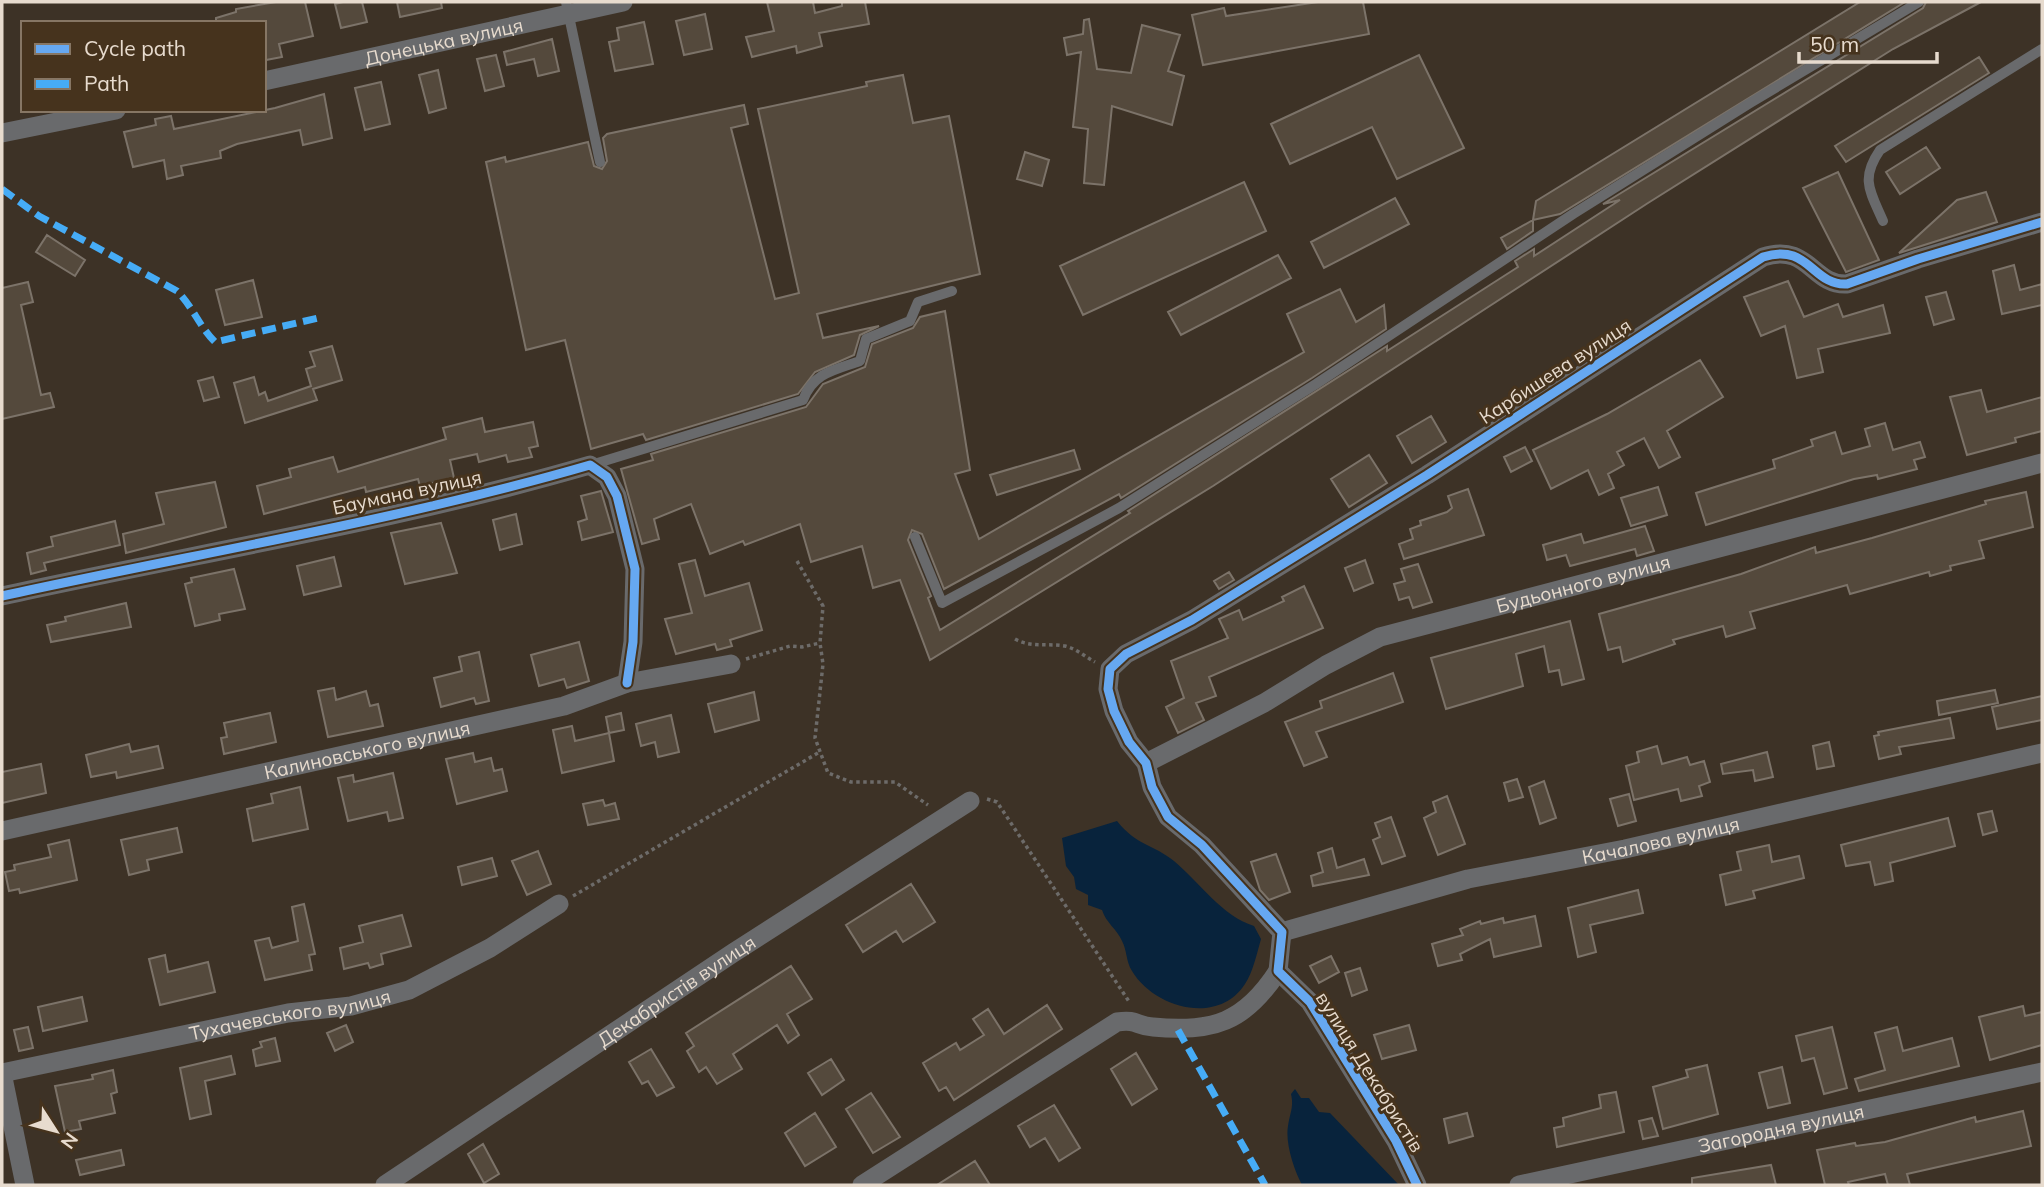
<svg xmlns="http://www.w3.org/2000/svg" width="2044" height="1187" font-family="Mulish,sans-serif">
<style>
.water{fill:#08233c}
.building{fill:#54493c;stroke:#7c7369;stroke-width:2}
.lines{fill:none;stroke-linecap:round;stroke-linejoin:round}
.path{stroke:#6d6b69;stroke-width:3.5;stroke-dasharray:3.5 3.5;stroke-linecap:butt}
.lane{stroke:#696a6c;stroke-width:10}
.street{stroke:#696a6c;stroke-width:19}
.quiet{stroke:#46acf6;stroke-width:7;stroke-dasharray:14 7;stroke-linecap:butt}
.cycleway-casing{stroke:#46331d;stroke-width:13}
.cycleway{stroke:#66a8f1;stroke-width:9}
.labels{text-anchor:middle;stroke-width:6;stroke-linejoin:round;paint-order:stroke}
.street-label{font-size:19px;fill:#e7dbce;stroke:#46331d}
</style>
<rect width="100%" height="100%" fill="#3d3226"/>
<path class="water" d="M1117,821C1137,846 1153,844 1174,861C1200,883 1222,916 1254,926L1261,939C1257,953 1253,972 1245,984C1218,1026 1154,1008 1132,971C1126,962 1127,950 1122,941C1117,929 1106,923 1102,910L1088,905V895L1076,889L1074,877L1066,866L1062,838Z
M1295,1089L1301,1098H1309L1319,1112L1330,1113L1399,1185H1302C1294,1170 1285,1143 1288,1126C1290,1113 1294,1107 1291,1094Z"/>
<path class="building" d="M276,2H305L313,36L279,44L282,57L266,60L264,23H216V18L236,12V9Z
M343,2H362L367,22L341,28L335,4Z
M397,2H441L442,8L400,17Z
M767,2H813L815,13L842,6V2H865L869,24L819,33L822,46L797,53L796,46L752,57L746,37L774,31Z
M1318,2H1363L1369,34L1203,65L1192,15L1224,8L1226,16Z
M1860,2H1905L1560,214L1533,220L1536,201Z
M1926,2H1981L1893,49L1648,203L1213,486L930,660L900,580L873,588L862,546L811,562L800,524L745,545L743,541L710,554L691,504L654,519L659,539L642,544L621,469L653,460L651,454L806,407L823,384L865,367L872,344L913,328L920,317L945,311L970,470L955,474L979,539L1304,352L1287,314L1340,289L1356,322L1384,305L1386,329L1312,378L1121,498L1119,494L944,589L922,534L912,530L908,540L931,596L928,598L940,630L1130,513L1128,511L1387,346V351L1518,267L1515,261L1534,249V256L1620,200L1603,204L1923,8Z
M705,14L712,49L684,55L676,21Z
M1089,19L1097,69L1131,73L1142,25L1180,35L1168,71L1184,76L1172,125L1112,106L1104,185L1084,183L1088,129L1073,127L1081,52L1067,55L1064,38L1083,34L1084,20Z
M644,22L653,64L615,71L609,42L619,40L617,28Z
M552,39L559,71L538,76L534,59L507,65L504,52Z
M496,55L504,86L485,91L477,59Z
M1419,55L1464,148L1397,179L1372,127L1290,164L1271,124Z
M1979,57L1989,73L1846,162L1835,146Z
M438,70L446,108L429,113L419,75Z
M903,75L913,123L949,116L980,274L817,314L823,338L879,326L860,335L854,355L815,372L798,394L646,440L643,434L591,449L565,340L526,350L486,162L505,157L506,162L588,142L594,166L602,169L607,161L603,138L607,134L744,105L748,124L731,128L775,299L799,293L758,109L867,86L866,82Z
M381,82L390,124L365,130L355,88Z
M324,94L332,138L303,145L300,130L237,144L220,151L221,158L181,166L183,175L167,179L164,160L133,167L124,132L156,125L155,119L171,116L174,129L275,108Z
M1926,147L1940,168L1900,194L1886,172Z
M1025,152L1049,160L1042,186L1017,179Z
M1838,172L1879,260L1846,272L1803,188Z
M1244,182L1266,231L1083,315L1060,266Z
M1986,192L1997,222L1899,253L1957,200Z
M1395,198L1409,224L1324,268L1311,242Z
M1533,220V231L1507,249L1501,238Z
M47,235L85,260L75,276L36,252Z
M1278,255L1291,278L1181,335L1168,312Z
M2014,265L2020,290L2042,284V305L2002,314L1993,271Z
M253,280L262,317L225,325L216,290Z
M1788,281L1804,317L1838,304L1843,317L1883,305L1890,333L1818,349L1823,372L1797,378L1785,326L1761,336L1744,297Z
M28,282L33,302L21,305L41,395L50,393L54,407L2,419V288Z
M1946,292L1954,319L1934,325L1926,297Z
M332,346L342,380L313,389L317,400L245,423L234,383L254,377L259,395L265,392L268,401L311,386L306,369L315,366L310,352Z
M1700,360L1723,397L1667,431L1680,457L1659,468L1644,438L1617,452L1624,465L1608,474L1614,488L1599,495L1588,470L1551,489L1533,450L1607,414Z
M213,377L219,397L204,401L198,381Z
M1981,390L1987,412L2042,397V431L2015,438L2016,442L1967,455L1950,397Z
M1431,416L1446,442L1412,463L1397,436Z
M482,418L485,432L533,422L538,446L529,448L532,457L508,462L506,455L479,462L477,454L450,460L454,478L420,486L418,479L366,492L365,487L264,514L257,486L291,477L289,469L333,457L338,472L446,439L443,428Z
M1885,423L1893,450L1920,442L1925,457L1914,460L1917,469L1878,479L1877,475L1854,479L1706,525L1696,493L1775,468L1773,460L1813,446L1811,440L1835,432L1842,454L1870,446L1865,429Z
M1525,447L1532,461L1511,472L1504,457Z
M1074,450L1080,469L997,495L990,475Z
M1369,455L1387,483L1349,507L1331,479Z
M215,482L226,527L126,553L123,534L164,524L156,493Z
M1658,487L1667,515L1631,526L1621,498Z
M1468,489L1484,535L1404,559L1399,544L1413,539L1410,529L1421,525L1420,521L1447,512L1452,508L1448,496Z
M601,491L613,532L582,540L578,522L587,519L581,496Z
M2026,492L2033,527L1979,541L1984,558L1950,566L1951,570L1930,576L1929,572L1850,594L1847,585L1750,612L1755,628L1726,637L1723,626L1673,640L1675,644L1623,662L1620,647L1608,650L1599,614L1741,574L1815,547L1816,553L1872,538L1986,504L1985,501Z
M516,514L522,544L500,550L493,520Z
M115,521L120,545L44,563L46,570L31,574L27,553L53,546L51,537Z
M441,523L457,573L405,584L391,533Z
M1645,526L1654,551L1637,556L1635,549L1570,566L1566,555L1547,560L1543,545L1581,534L1584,543Z
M334,557L341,586L304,595L297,566Z
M695,560L705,596L749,583L762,630L730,640L732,646L717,650L715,644L676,654L665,619L692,613L679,564Z
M1365,560L1373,583L1354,591L1345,568Z
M1418,564L1432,602L1413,608L1409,597L1399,600L1394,584L1405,581L1401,569Z
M234,569L245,609L219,614L220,620L195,626L185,584L192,582L191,578Z
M1229,572L1234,580L1219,589L1214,581Z
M1304,586L1323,628L1209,677L1216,696L1196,703L1204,720L1178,733L1166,707L1184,698L1171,661L1228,638L1219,619L1239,610L1243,620L1284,601L1282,597Z
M126,603L131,627L51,642L47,625L66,621L65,617Z
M1570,621L1584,679L1562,685L1559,670L1549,672L1544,646L1516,654L1523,686L1446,709L1431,658Z
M579,642L589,681L567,688L564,679L539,686L531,655Z
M479,652L489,701L476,704L474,698L441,707L434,678L462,671L459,657Z
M1393,673L1403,702L1316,732L1327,757L1304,766L1285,722L1322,708L1320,701Z
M334,688L336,700L366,691L370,706L378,704L383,726L328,737L318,691Z
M1995,690L1998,703L1939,715L1937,701Z
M754,692L759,720L715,732L708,704Z
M2042,696V720L1997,729L1992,707Z
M270,713L276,742L224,754L221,738L227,737L224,723Z
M621,713L624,730L609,733L606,717Z
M671,715L679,752L658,757L655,742L641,746L636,724Z
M1950,718L1954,738L1899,747L1901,754L1879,759L1874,736L1879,735L1878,732Z
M572,726L575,741L609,733L614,761L562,773L553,730Z
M1829,742L1834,766L1817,769L1813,746Z
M129,744L131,752L158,746L163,768L117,778L116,772L91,777L86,755Z
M1657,746L1662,764L1687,757L1690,765L1704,761L1710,782L1699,786L1702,796L1681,801L1678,789L1634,800L1626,766L1639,762L1637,752Z
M1767,752L1773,777L1755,781L1753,770L1723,774L1721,764Z
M473,753L475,762L491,758L494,771L502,769L507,791L457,804L446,759Z
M41,764L46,793L2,803V772Z
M393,773L403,818L389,821L387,812L348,821L338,778L353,775L354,782Z
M1517,779L1523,797L1509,801L1504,783Z
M1544,781L1556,818L1540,824L1529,787Z
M300,787L308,829L253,841L247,809L273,803L271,794Z
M1629,794L1636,821L1618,826L1610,799Z
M1447,796L1465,844L1438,855L1424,818L1436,812L1433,802Z
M603,800L605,806L615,803L619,819L588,825L583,804Z
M1992,811L1997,831L1983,835L1978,814Z
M1391,817L1405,856L1382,864L1373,840L1380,837L1375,823Z
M1948,818L1955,846L1890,863L1893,881L1875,885L1870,862L1846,866L1841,845Z
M177,828L182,852L147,860L149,870L129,875L121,840Z
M69,840L77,880L20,893L19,889L9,891L5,872L15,870L14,865L51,857L48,845Z
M1769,845L1772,862L1799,856L1804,878L1753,891L1755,898L1726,905L1720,875L1741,870L1737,852Z
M1332,848L1337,868L1364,859L1369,875L1313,886L1311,876L1323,872L1318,853Z
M538,851L551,884L527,895L512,861Z
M1276,854L1290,892L1269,900L1260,890L1251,862Z
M492,858L497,876L462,885L458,867Z
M911,884L935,922L903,942L896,931L863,952L846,925Z
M1638,890L1643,913L1590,925L1596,952L1578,957L1568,908Z
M304,904L315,954L309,955L312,970L265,980L255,941L269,938L272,948L298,941L292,907Z
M402,915L411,946L381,954L383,964L370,968L368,963L344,969L340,948L363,942L359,926Z
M1535,916L1541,946L1494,957L1490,939L1460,954L1462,960L1438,966L1432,944L1463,935L1460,929L1480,921L1481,924L1503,918L1504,923Z
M165,955L168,972L208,962L215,992L160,1005L149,959Z
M1331,956L1339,972L1319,983L1310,966Z
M791,966L812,999L787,1014L799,1035L788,1043L777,1025L733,1054L742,1069L717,1084L706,1067L699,1072L687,1051L694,1046L686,1033Z
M1360,968L1367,990L1352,996L1345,973Z
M82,997L87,1021L43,1031L38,1007Z
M1047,1005L1062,1029L954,1100L946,1087L939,1091L923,1063L956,1043L960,1050L984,1035L973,1019L988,1009L1004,1034Z
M2023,1006L2025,1016L2042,1012V1045L1990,1060L1979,1017Z
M346,1025L353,1042L335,1051L327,1033Z
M1409,1025L1416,1050L1382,1059L1374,1035Z
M28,1027L33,1048L19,1051L14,1030Z
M1832,1027L1847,1088L1824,1094L1814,1058L1802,1061L1796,1036Z
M1897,1027L1903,1051L1952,1038L1959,1066L1859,1091L1855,1079L1885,1070L1875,1033Z
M275,1038L280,1061L256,1066L253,1050L262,1047L260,1042Z
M651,1049L674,1087L657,1096L648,1081L642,1084L629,1062Z
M1136,1053L1157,1089L1132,1105L1111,1069Z
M231,1056L235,1074L205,1081L211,1114L190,1119L180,1068Z
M831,1059L844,1080L822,1095L808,1073Z
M1707,1065L1718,1114L1663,1129L1653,1087L1688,1077L1686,1070Z
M1782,1067L1790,1103L1768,1108L1759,1073Z
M113,1070L117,1092L111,1094L115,1113L79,1121L81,1129L65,1132L55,1086L93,1079L92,1075Z
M1616,1092L1624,1132L1557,1147L1554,1128L1564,1126L1563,1118L1601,1108L1599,1095Z
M871,1093L900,1137L873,1153L846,1109Z
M1054,1105L1080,1148L1059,1161L1045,1138L1030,1147L1018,1126Z
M2023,1111L2031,1146L1907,1174L1910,1185H1888L1885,1174L1848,1182L1849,1185H1825L1817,1150L1855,1143L1856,1146L1885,1142L1975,1117L1976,1122Z
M815,1113L836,1147L805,1166L785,1133Z
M1467,1113L1473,1136L1449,1143L1444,1119Z
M1652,1118L1658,1136L1643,1139L1639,1121Z
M483,1144L499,1174L484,1183L468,1154Z
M121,1150L124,1165L80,1175L76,1160Z
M975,1161L990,1185H937Z
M1771,1165L1776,1185H1692V1178Z"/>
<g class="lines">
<path class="path" d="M797,561L823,606L820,643L823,664L815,738L828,773L851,782H895L928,805
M1015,639C1031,648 1048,643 1065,646C1077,649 1084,656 1095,662
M746,659L790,646L802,647L820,643
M987,799L997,802L1130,1003
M573,896L818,753"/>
<path class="lane" d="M566,2L600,162
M1883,221C1870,191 1860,179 1880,150L2042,49
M591,465L803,400C813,373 834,370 860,361L866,339L910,321L918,302L952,291
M915,537L942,603L1119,508L1316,384L1573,214L1750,103L1919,2"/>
<g class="street">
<path id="s1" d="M264,81L623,2"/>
<path d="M2,133L116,110"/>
<path d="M2,596C198,553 397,521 590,465L607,477L617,496L635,569L633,642L627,683"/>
<path id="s2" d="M1146,763L1264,703L1326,665L1380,637L2042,463"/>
<path id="s3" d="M2,831L564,706L627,683L731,664"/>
<path id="s4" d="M1282,932L1468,879L1625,849L2042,753"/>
<path id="s5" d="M2,1073L288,1013L351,1006L409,990L490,948L559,904"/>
<path d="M2,1073L25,1185"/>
<path id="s6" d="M385,1185L733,953L970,801"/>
<path d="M862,1185L1117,1022C1138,1019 1136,1026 1153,1027C1213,1033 1245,1022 1278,971"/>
<path d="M1417,1185L1396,1141L1310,1002L1278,971L1282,932L1202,845L1168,817L1152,787L1146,763L1129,742L1114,711L1108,689L1110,669L1126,654L1192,620L1427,475L1763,257C1809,242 1812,286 1847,284L1918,259L2042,222"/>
<path id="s7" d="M1519,1185L2042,1072"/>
</g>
<path class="quiet" d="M2,189L39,216L177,291C193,307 199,326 215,342L318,318
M1178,1030L1265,1185"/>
<defs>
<path id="cycleway" d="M2,596C198,553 397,521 590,465L607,477L617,496L635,569L633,642L627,683
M1417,1185L1396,1141L1310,1002L1278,971L1282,932L1202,845L1168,817L1152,787L1146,763L1129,742L1114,711L1108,689L1110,669L1126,654L1192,620L1427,475L1763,257C1809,242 1812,286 1847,284L1918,259L2042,222"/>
</defs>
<use href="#cycleway" class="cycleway-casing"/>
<use href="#cycleway" class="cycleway"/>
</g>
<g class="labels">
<g class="street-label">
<text dy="7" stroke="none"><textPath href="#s1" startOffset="184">Донецька вулиця</textPath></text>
<text transform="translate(1555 371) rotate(-33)" y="7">Карбишева вулиця</text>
<text transform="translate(407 492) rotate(-12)" y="7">Баумана вулиця</text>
<text dy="7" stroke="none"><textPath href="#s2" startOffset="476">Будьонного вулиця</textPath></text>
<text dy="7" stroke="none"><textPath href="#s3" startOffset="374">Калиновського вулиця</textPath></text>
<text dy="7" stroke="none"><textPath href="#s4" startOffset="390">Качалова вулиця</textPath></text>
<text dy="7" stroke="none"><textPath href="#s6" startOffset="350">Декабристів вулиця</textPath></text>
<text dy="7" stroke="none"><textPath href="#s5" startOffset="294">Тухачевського вулиця</textPath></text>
<text transform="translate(1370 1072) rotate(58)" y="7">вулиця Декабристів</text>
<text dy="7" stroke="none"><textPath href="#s7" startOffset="268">Загородня вулиця</textPath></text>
</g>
</g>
<rect width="2044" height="1187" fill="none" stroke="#e7dbce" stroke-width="7"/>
<rect x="21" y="21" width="245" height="91" fill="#46331d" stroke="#867664" stroke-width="2"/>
<rect x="35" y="44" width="35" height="10" fill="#66a8f1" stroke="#867664" stroke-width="2"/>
<text x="84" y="56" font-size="21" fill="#e7dbce">Cycle path</text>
<rect x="35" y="79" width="35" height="10" fill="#46acf6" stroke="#867664" stroke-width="2"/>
<text x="84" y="91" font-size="21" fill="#e7dbce">Path</text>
<g transform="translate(56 1131) rotate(126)" stroke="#46331d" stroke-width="5" paint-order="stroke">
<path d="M0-5L12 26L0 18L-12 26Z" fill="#e7dbce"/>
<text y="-10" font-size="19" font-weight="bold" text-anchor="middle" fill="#e7dbce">N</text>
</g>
<path d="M1799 52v10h138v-10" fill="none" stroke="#e7dbce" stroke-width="3.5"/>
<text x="1810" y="52" font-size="21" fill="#e7dbce" stroke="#46331d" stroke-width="5" paint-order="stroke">50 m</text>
</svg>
